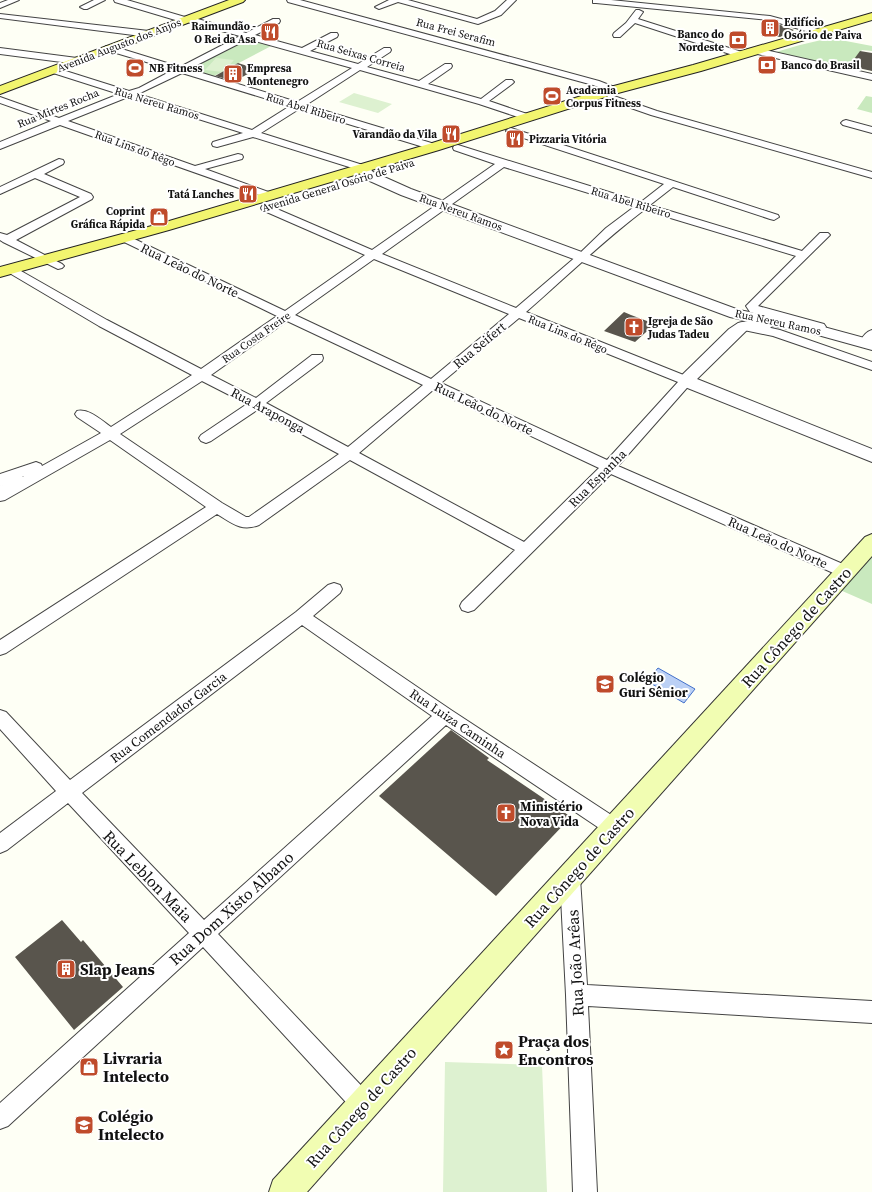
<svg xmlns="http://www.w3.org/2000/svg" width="872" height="1192" font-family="'Source Serif 4',serif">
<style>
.green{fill:#c9e9be}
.pitch{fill:#ddf1d0}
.water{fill:#bbd0f5;stroke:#4371ca}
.building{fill:#59554d}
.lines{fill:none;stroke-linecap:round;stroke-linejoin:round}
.pedestrian-casing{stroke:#444;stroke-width:2}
.minor-casing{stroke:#444;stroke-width:2}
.tertiary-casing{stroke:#444;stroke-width:2}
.secondary-casing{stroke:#333;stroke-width:2}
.primary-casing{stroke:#222;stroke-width:2}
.pedestrian{fill:#fff;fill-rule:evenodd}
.minor{fill:#fff;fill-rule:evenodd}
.tertiary{fill:#fff;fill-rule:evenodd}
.secondary{fill:#f1fdb2;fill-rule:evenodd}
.primary{fill:#f2f56f;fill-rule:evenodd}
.labels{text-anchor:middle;stroke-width:4;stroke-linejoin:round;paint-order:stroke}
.far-poi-label{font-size:11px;font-weight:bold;fill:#111;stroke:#fff;text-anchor:start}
.far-street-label{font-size:11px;fill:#111;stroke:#fff}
.street-label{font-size:13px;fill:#111;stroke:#fff}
.poi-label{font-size:13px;font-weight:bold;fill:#111;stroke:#fff;text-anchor:start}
.near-street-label{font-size:16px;fill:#111;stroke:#fff}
.near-poi-label{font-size:16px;font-weight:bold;fill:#111;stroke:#fff;text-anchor:start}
</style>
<rect width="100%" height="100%" fill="#fefff5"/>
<path class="green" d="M250,37L275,44L214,76L188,70Z
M830,38L872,46V51L862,50L847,68L776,52L800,45Z
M866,96L872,97V113L857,109Z
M872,555V604L840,590Z"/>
<path class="pitch" d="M216,58L234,60L223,72L205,70Z
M354,93L392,104L378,113L339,102Z
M445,1062L542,1065L547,1192H443Z"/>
<path class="water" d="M658,668L695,689L684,703L647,681Z"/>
<path class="building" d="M766,22H772L794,30L780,37L764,34Z
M860,51L872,53V71L849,66Z
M238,63L257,69L235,81L215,76Z
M624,312L631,315L655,324L635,342L604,331Z
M451,730L489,758L487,760L571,817L496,896L379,796Z
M62,920L81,942L83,940L123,987L74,1030L15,957Z"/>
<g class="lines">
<defs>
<path id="pedestrian" d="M11,474L22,475L23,478L20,486L0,495V486L3,485L0,486V478Z"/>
<path id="minor" d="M8,0H19L0,8V3Z
M94,0H105L87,9H84L80,7Z
M114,0H127L185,17H191L246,33L273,19H279L280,21L279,23L255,35L302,48L331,33H337L338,35L337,37L310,51L358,64L384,48H390L391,50L390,52L367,67L419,81L445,64H451L452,66L451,68L428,84L481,99L506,80H512L514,82L512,84L489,101L530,115L532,117L530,119H524L479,104L360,70L306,105L438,145L439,147L438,149H430L299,109L261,133L366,166L367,168L362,171L253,137L217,147L213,146L212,144L213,142L243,133L128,97L68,121L195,166L238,154L242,155L243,157L242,159L205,169L274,194L275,196L274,198L270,199L60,125L0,149V142L51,121L0,103V97L59,118L119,94L50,72L49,70L50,68H56L129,91L139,88L173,70L106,50L105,48L106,46H112L180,67L240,36L188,22H182L115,2ZM248,39L352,68L297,102L189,69ZM182,73L290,106L252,130L138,94Z
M287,0H300L599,81L617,88L619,90L614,93L593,85L288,2Z
M389,0H408L477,19L495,11L507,0H516L501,15L478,24L398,2L379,9L375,7Z
M593,0H611L770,16L822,30L823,32L819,35L769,20L596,3H593Z
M636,10H639L643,12L638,19L745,53L746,55L745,57H739L635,23L620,37H614L613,35L614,33L626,23Z
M0,14L149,31L153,34L149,37L0,18Z
M0,48L77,58L81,61L77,64L0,54Z
M756,48L872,74V80L753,53L752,51Z
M611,95L657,111L872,172V178L651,115L608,100L606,98L608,96Z
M846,120L872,127V133L843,125L841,123L843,121Z
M511,128L778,215L779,217L774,220L770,219L673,187L650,205L802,251L820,233H828L830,235L828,237L758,306L824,324L826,327L824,330L820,331L750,312L746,306L796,256L644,210C603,241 565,278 526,312L691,378L693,381L618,466L852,568L854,572L852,576L846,578L840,576L611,474L474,610L468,612L462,610L460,606L462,602L515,550L350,460L259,525C241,532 232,523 217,514L6,653L0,655V640L206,507L110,440L5,500L0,501V490L24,476L0,484V474L36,462L41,464L42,466L101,433L77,417L75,414L77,411C89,408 102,421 111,427L192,375L99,326L6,271L4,269L6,267H14L107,320L201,369L277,316L120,240L118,238L120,236H128L285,311L365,255L262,210L261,208L262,206H270L372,250L495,164L454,150L453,148L454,146L458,145L641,202L664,184L508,133L506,131L508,129ZM504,167L634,207L606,228L578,255L516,308L382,254ZM374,259L509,314L431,379L295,315ZM519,318L678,382L607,460L441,383ZM287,321L423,385L348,447L266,403L322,361L323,358L322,355H312L256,398L211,375ZM202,381L247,404L201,435L199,438L201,441L206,443L211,441L257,410L339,454L249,517H246L222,503L120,434ZM433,390L599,468L524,542L359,453Z
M59,159L63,160L64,162L63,164L44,174L91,194L93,197L92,199L16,240L62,264L64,266L62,268L58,269L3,242L0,240V233L7,235L80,197L35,178L0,194V187Z
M743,322L780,330L872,362V370L773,336L739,329L737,326L739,323Z
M872,330V342L867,344L863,343L861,340C864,335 866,332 872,330Z
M334,583L340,585L342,589L340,593L313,616L451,710L622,822L625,828L622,834L615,837L608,834L446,725L218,934L371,1096L374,1104L371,1112L363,1115L355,1112L203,947L8,1126L0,1129V1103L189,933L68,803L7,850L0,853V833L56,791L0,729V710L6,712L70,780L296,612L328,585ZM302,625L432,716L204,920L82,793Z
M570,869L577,871L580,878L587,985L872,1001V1023L588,1006L597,1192H573L566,995L560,878L563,871Z"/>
<path id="tertiary" d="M362,164L367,165L373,172L411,189L739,310L809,323L872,340V350L807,332L772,326L770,328L747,330L697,379L872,449V462L680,385L678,381L680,377L729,329L738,323L748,321L730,317L401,195L363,178L356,168L357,165Z"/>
<path id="secondary" d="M872,534V556L307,1192H269L273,1180L865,537Z"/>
<path id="primary" d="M229,0H245L243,2L0,94V86Z
M872,13V20L701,71L618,93L439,150L169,230L0,277V267L159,224L429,144L610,87L693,65Z"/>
</defs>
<use href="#pedestrian" class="pedestrian-casing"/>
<use href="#minor" class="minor-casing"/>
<use href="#tertiary" class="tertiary-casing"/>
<use href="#secondary" class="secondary-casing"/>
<use href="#primary" class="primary-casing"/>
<use href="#pedestrian" class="pedestrian"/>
<use href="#minor" class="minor"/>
<use href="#tertiary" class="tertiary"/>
<use href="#secondary" class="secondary"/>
<use href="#primary" class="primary"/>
</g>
<defs>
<symbol id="building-square" viewBox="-11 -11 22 22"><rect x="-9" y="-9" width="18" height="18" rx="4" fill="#bf4b2b" stroke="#fff"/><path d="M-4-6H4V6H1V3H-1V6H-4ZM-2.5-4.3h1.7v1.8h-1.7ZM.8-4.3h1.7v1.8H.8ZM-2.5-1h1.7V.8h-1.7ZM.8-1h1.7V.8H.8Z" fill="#fff"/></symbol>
<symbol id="restaurant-square" viewBox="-11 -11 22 22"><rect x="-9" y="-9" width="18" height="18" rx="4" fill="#bf4b2b" stroke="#fff"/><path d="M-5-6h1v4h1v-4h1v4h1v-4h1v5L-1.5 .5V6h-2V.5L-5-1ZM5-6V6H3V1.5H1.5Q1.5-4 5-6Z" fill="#fff"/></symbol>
<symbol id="bank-square" viewBox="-11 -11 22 22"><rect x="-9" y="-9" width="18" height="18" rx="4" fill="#bf4b2b" stroke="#fff"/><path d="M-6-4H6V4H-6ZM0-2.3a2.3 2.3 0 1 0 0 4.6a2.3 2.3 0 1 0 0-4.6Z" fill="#fff"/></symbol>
<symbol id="stadium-square" viewBox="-11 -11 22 22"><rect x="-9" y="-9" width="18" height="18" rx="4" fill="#bf4b2b" stroke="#fff"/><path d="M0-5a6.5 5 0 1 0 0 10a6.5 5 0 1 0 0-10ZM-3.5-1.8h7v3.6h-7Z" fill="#fff"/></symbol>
<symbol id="shop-square" viewBox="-11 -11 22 22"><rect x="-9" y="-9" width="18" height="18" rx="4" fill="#bf4b2b" stroke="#fff"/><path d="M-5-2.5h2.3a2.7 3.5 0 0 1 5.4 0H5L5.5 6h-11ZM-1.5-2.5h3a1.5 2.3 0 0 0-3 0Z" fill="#fff"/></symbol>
<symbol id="church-square" viewBox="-11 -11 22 22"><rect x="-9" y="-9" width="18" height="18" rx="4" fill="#bf4b2b" stroke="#fff"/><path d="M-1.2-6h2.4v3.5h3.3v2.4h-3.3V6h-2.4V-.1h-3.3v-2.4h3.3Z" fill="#fff"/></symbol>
<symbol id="school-square" viewBox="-11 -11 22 22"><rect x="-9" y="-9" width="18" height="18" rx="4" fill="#bf4b2b" stroke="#fff"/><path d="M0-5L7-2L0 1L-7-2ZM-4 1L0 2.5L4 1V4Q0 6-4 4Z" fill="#fff"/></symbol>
<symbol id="sight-square" viewBox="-11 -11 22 22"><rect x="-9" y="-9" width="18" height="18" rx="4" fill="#bf4b2b" stroke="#fff"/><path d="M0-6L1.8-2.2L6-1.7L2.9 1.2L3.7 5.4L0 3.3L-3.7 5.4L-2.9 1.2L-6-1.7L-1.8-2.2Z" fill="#fff"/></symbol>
</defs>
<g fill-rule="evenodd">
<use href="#building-square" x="759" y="17" width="22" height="22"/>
<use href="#restaurant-square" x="259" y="21" width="22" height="22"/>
<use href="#bank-square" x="727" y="29" width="22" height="22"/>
<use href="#bank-square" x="756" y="54" width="22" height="22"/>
<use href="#stadium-square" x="124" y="57" width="22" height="22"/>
<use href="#building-square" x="222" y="63" width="22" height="22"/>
<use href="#stadium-square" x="541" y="85" width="22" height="22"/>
<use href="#restaurant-square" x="440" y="123" width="22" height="22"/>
<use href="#restaurant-square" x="504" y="128" width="22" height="22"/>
<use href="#restaurant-square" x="237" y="183" width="22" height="22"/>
<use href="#shop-square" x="148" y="206" width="22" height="22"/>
<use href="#church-square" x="623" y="316" width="22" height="22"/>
<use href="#school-square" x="594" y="673" width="22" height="22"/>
<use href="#church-square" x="495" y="802" width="22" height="22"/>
<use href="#building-square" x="55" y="958" width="22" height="22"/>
<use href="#sight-square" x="493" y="1039" width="22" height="22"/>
<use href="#shop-square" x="78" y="1056" width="22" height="22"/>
<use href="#school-square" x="73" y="1114" width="22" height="22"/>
</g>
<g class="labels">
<g class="far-poi-label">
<text x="784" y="26">Edifício<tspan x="784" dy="13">Osório de Paiva</tspan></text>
<text x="256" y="30" text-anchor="end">Raimundão -<tspan x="256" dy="13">O Rei da Asa</tspan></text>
<text x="724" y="38" text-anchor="end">Banco do<tspan x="724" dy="13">Nordeste</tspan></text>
<text x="781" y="69">Banco do Brasil</text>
<text x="149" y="72">NB Fitness</text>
<text x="247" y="72">Empresa<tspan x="247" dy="13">Montenegro</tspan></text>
<text x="566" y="94">Academia<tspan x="566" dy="13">Corpus Fitness</tspan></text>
<text x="437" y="138" text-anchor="end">Varandão da Vila</text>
<text x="529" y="143">Pizzaria Vitória</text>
<text x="234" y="198" text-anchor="end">Tatá Lanches</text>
<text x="145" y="215" text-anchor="end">Coprint<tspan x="145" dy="13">Gráfica Rápida</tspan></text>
<text x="648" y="325">Igreja de São<tspan x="648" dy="13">Judas Tadeu</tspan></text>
</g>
<g class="far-street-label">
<text transform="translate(456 32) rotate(15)" y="4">Rua Frei Serafim</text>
<text transform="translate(119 45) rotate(-21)" y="4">Avenida Augusto dos Anjos</text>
<text transform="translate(361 55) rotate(16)" y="4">Rua Seixas Correia</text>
<text transform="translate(157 103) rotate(17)" y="4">Rua Nereu Ramos</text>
<text transform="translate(58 108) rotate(-22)" y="4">Rua Mirtes Rocha</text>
<text transform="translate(306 108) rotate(17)" y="4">Rua Abel Ribeiro</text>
<text transform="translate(135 148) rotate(20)" y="4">Rua Lins do Rêgo</text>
<text transform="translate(338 185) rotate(-17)" y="4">Avenida General Osório de Paiva</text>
<text transform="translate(631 202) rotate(17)" y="4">Rua Abel Ribeiro</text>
<text transform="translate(461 212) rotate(20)" y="4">Rua Nereu Ramos</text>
<text transform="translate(778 322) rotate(12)" y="4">Rua Nereu Ramos</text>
<text transform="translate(568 334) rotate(22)" y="4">Rua Lins do Rêgo</text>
<text transform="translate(256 337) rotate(-35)" y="4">Rua Costa Freire</text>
</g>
<g class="street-label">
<text transform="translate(190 270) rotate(26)" y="5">Rua Leão do Norte</text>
<text transform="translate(479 345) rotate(-40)" y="5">Rua Seifert</text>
<text transform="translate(484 408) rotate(25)" y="5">Rua Leão do Norte</text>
<text transform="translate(268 410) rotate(28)" y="5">Rua Araponga</text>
<text transform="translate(597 478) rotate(-45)" y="5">Rua Espanha</text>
<text transform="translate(778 542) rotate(24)" y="5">Rua Leão do Norte</text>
<text transform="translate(168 717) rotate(-37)" y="5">Rua Comendador Garcia</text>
<text transform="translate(458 723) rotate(34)" y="5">Rua Luiza Caminha</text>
</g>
<g class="poi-label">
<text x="619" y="682">Colégio<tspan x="619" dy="15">Guri Sênior</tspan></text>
<text x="520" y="811">Ministério<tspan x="520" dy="15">Nova Vida</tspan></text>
</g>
<g class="near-street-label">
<text transform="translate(796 627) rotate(-48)" y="6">Rua Cônego de Castro</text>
<text transform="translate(579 867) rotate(-48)" y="6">Rua Cônego de Castro</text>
<text transform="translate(148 876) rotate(46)" y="6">Rua Leblon Maia</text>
<text transform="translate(231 908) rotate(-42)" y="6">Rua Dom Xisto Albano</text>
<text transform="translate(575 963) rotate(-93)" y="6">Rua João Arêas</text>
<text transform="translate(361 1107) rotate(-48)" y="6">Rua Cônego de Castro</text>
</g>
<g class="near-poi-label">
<text x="80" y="975">Slap Jeans</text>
<text x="518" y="1047">Praça dos<tspan x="518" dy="18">Encontros</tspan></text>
<text x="103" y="1064">Livraria<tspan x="103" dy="18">Intelecto</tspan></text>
<text x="98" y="1122">Colégio<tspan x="98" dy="18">Intelecto</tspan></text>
</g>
</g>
</svg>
